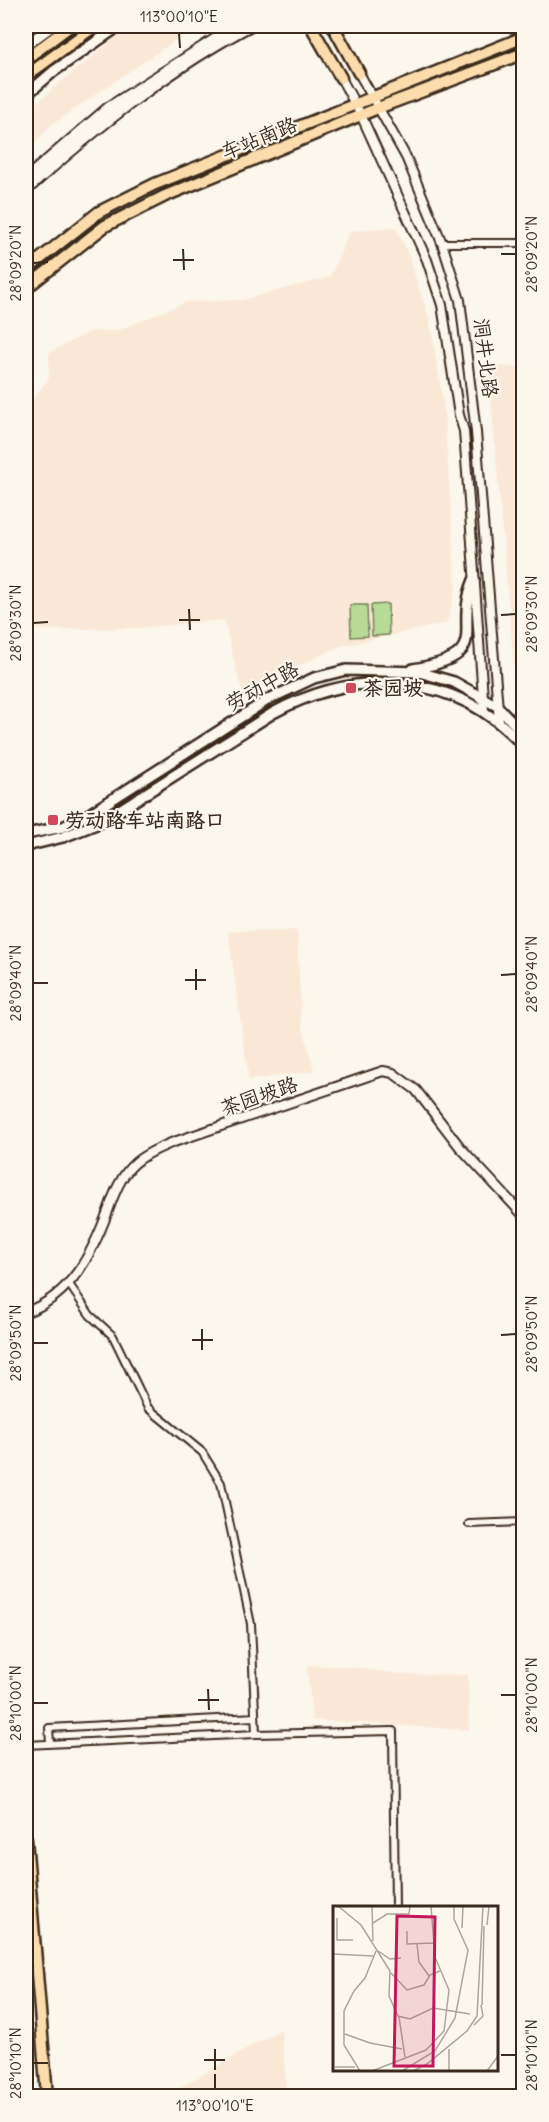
<svg xmlns="http://www.w3.org/2000/svg" width="549" height="2122" font-family="Delius,'LXGW WenKai TC',sans-serif">
<style>
.built{fill:#fae9d7}
.green{fill:#b7db96;stroke:#79825a;stroke-width:1.5}
.lines{fill:none;stroke-linecap:round;stroke-linejoin:round}
.minor-casing{stroke:#3b2a1e;stroke-width:10}
.tertiary-casing{stroke:#3b2a1e;stroke-width:12}
.secondary-casing{stroke:#3b2a1e;stroke-width:14}
.primary-casing{stroke:#3b2a1e;stroke-width:15}
.trunk-casing{stroke:#3b2a1e;stroke-width:15}
.minor{stroke:#fbf7ec;stroke-width:6}
.tertiary{stroke:#fbf7ec;stroke-width:8}
.secondary{stroke:#fbf7ec;stroke-width:9}
.primary{stroke:#fcdcac;stroke-width:10}
.trunk{stroke:#fcdcac;stroke-width:10}
.rail{stroke:#3b2a1e;stroke-width:2}
.ticks{fill:none;stroke:#3b2a1e;stroke-width:2}
.poi-dot{fill:#d1495b;stroke:#fbf7ec;stroke-width:2}
.labels{text-anchor:middle;stroke-width:4.5;stroke-linejoin:round;paint-order:stroke}
.street-label{font-size:20px;fill:#3b2a1e;stroke:#fbf7ec}
.poi-label{font-size:20px;font-weight:bold;fill:#3b2a1e;stroke:#fbf7ec;text-anchor:start}
.inset-road{fill:none;stroke:#aea59a;stroke-width:1.5}
.view{fill:#c2185b;fill-opacity:0.15;stroke:#c2185b;stroke-width:3}
.inset-edge{fill:none;stroke:#3b2a1e;stroke-width:3}
.neatline{fill:none;stroke:#3b2a1e;stroke-width:2}
.ticks-label{font-size:15px;text-anchor:middle;fill:#3b2a1e}
</style>
<rect width="100%" height="100%" fill="#fbf7ec"/>
<filter id="ink" filterUnits="userSpaceOnUse"><feTurbulence type="fractalNoise" baseFrequency=".0167" numOctaves="2"/><feDisplacementMap in="SourceGraphic" scale="12" xChannelSelector="R" yChannelSelector="G"/><feConvolveMatrix kernelMatrix="1 2 1 2 8 2 1 2 1" color-interpolation-filters="sRGB"/></filter>
<g filter="url(#ink)">
<path class="built" d="M136,26H196L54,123L26,151V111L122,32Z
M395,227L407,251L430,322L444,408L456,588L447,623L338,647L242,693L224,620L137,628L26,630V407L49,378V353L90,332L119,330L186,302L242,300L330,277L350,231Z
M488,365L523,368V690L515,678Z
M297,930L301,1021L314,1071L249,1080L228,931Z
M307,1665L350,1667L401,1674L468,1675L469,1730L312,1720Z
M281,2028L287,2096H166L281,2029Z"/>
<path class="green" d="M388,604L389,635L372,636L371,605Z
M350,605H367L368,636L351,637Z"/>
<g class="lines">
<defs>
<path id="minor" d="M442,243H524
M69,1284L90,1315L113,1336L148,1408L202,1452L221,1483L251,1624L256,1734
M469,1524L524,1522
M50,1743L49,1728L255,1717
M26,1745L256,1734L393,1731L395,1908"/>
<path id="tertiary" d="M359,73L406,157L442,243L460,300L476,432L499,722
M341,78L361,115L427,260L442,305L459,415L464,431L484,711
M26,1312C71,1296 92,1254 108,1211C114,1194 121,1175 135,1163C145,1154 159,1148 171,1143L383,1071L393,1073L416,1090L460,1147L524,1216"/>
<path id="secondary" d="M26,45L52,26
M26,95L54,71L119,26
M413,669C496,655 452,631 474,580
M26,834L63,827L91,813L269,699L314,678L346,670L419,672L454,682L497,706L524,734
M26,846L63,837L99,823L273,713C358,667 457,671 524,747"/>
<path id="primary" d="M311,26L341,78
M333,26L359,73
M26,270L99,212L155,184L524,37
M26,288L105,226L165,196L378,108L524,53
M26,1839L47,2096"/>
<path id="trunk" d="M26,59L70,26
M26,76L95,26"/>
</defs>
<use href="#minor" class="minor-casing"/>
<use href="#tertiary" class="tertiary-casing"/>
<use href="#secondary" class="secondary-casing"/>
<use href="#primary" class="primary-casing"/>
<use href="#trunk" class="trunk-casing"/>
<use href="#minor" class="minor"/>
<use href="#tertiary" class="tertiary"/>
<use href="#secondary" class="secondary"/>
<use href="#primary" class="primary"/>
<use href="#trunk" class="trunk"/>
<path class="rail" d="M26,171L105,103L225,26
M26,198C97,134 176,70 262,26"/>
</g>
</g>
<path class="ticks" d="M179,33L180,48M183,249L184,270M501,254H516M173,260H194M33,263L48,262M189,609L190,630M501,615L516,614M179,620H200M33,623L48,622M196,969V990M501,975L516,974M185,980H206M33,983H48M202,1329V1350M501,1335L516,1334M192,1340H213M33,1343H48M208,1689L209,1710M501,1695H516M198,1700H219M33,1703H48M215,2049V2070M501,2055H516M204,2060H225M33,2063H48M215,2074V2089"/>
<g class="poi-dot">
<rect x="345" y="682" width="12" height="12" rx="3"/>
<rect x="47" y="814" width="12" height="12" rx="3"/>
</g>
<g class="labels">
<g class="street-label">
<text transform="translate(259 138) rotate(-22)" y="7">车站南路</text>
<text transform="translate(486 358) rotate(83)" y="7">洞井北路</text>
<text transform="translate(262 686) rotate(-29)" y="7">劳动中路</text>
<text transform="translate(259 1096) rotate(-19)" y="7">茶园坡路</text>
</g>
<g class="poi-label">
<text x="363" y="695">茶园坡</text>
<text x="65" y="827">劳动路车站南路口</text>
</g>
</g>
<g transform="translate(333 1906)">
<rect width="165" height="165" fill="#fbf7ec"/>
<path class="inset-road" d="M5,0L28,19L57,65L56,90L65,110L77,113L100,102L137,108M39,0L40,35M4,12V34H20M40,17L54,8H76L77,0M154,19L156,0M129,22L130,0M74,25V38L101,37M84,38L86,56L96,70M45,45L57,53L68,52M0,48L40,50M58,67L74,84L91,79L97,69L107,65M149,99L151,20M66,111L72,151M165,112V136M141,119L150,110L148,99M12,128L37,137L69,143M116,143V165M2,161H22M27,165L11,139V105L21,85L32,72L43,45M39,165L93,144L111,125L116,84L102,51L98,0M69,165L102,145L122,112L135,44L121,13V0M80,165L94,158L134,125L144,110L150,0M154,165L165,150"/>
<path class="view" d="M64,10L102,11L100,160H61Z"/>
<rect width="165" height="165" class="inset-edge"/>
</g>
<rect width="549" height="2122" fill="none" stroke="#fbf7ec" stroke-width="66"/>
<rect x="33" y="33" width="483" height="2056" class="neatline"/>
<g class="ticks-label">
<text x="179" y="22">113°00'10"E</text>
<text transform="translate(532 254) rotate(-90)" y="5">28°09'20"N</text>
<text transform="translate(16 263) rotate(-90)" y="5">28°09'20"N</text>
<text transform="translate(532 614) rotate(-90)" y="5">28°09'30"N</text>
<text transform="translate(16 623) rotate(-90)" y="5">28°09'30"N</text>
<text transform="translate(532 974) rotate(-90)" y="5">28°09'40"N</text>
<text transform="translate(16 983) rotate(-90)" y="5">28°09'40"N</text>
<text transform="translate(532 1334) rotate(-90)" y="5">28°09'50"N</text>
<text transform="translate(16 1343) rotate(-90)" y="5">28°09'50"N</text>
<text transform="translate(532 1695) rotate(-90)" y="5">28°10'00"N</text>
<text transform="translate(16 1703) rotate(-90)" y="5">28°10'00"N</text>
<text transform="translate(532 2055) rotate(-90)" y="5">28°10'10"N</text>
<text transform="translate(16 2063) rotate(-90)" y="5">28°10'10"N</text>
<text x="215" y="2111">113°00'10"E</text>
</g>
</svg>
